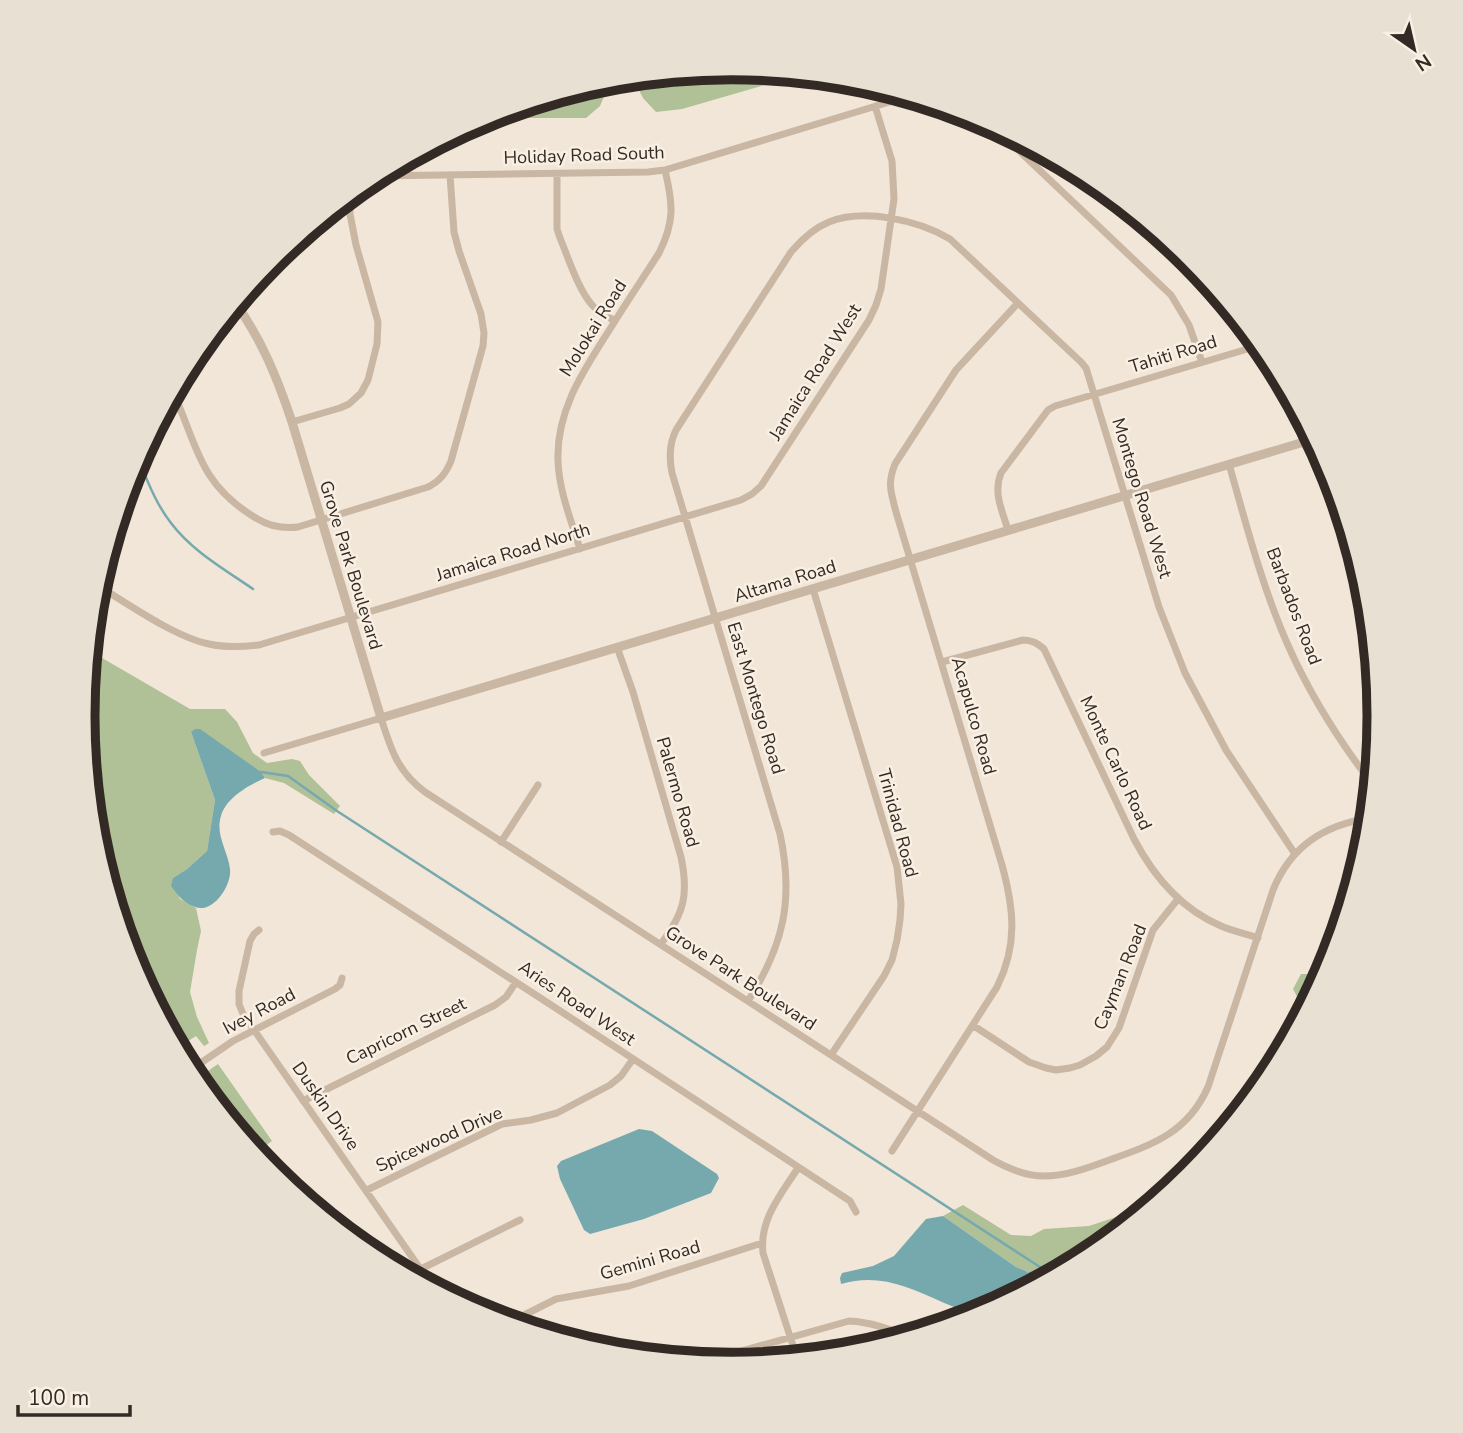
<svg xmlns="http://www.w3.org/2000/svg" width="1463" height="1433" font-family="'Nunito Sans',sans-serif">
<style>
.green{fill:#b0c097}
.water{fill:#76a9ae}
.lines{fill:none;stroke-linecap:round;stroke-linejoin:round}
.stream{stroke:#76a9ae;stroke-width:2.5}
.minor{stroke:#c9b6a3;stroke-width:7}
.tertiary{stroke:#c9b6a3;stroke-width:9}
.labels{text-anchor:middle;stroke-width:5;stroke-linejoin:round;paint-order:stroke}
.street-label{font-size:18px;fill:#342a25;stroke:#f9f0e3}
.rim{fill:none;stroke:#342a25;stroke-width:9}
</style>
<rect width="100%" height="100%" fill="#f1e6d7"/>
<path class="green" d="M732,68L800,75L682,109L656,112L643,98L633,78Z
M611,80L600,106L586,118H483Z
M90,651L190,709H225L237,722L253,753L267,763L292,759L300,761L309,775L340,806L334,814L284,783L265,778L261,772L191,732L215,800L207,851L187,869L173,878L180,899L196,908L201,931L197,950L190,992L197,1017L209,1043L204,1046L196,1036L182,1045L155,1006L132,964L96,843L83,716Z
M1327,970L1303,1017L1301,1004L1293,989L1301,974H1322Z
M218,1064L272,1141L255,1153L195,1080Z
M963,1205L1011,1235L1031,1236L1044,1229L1089,1226L1125,1214L1140,1216L1091,1256L1033,1287V1278L1026,1271L1016,1267L943,1216Z"/>
<path class="water" d="M195,729H200L261,772L265,778C249,785 226,798 221,816C215,835 228,851 230,869C232,885 213,914 195,907C183,903 178,895 171,886L173,878L187,869L207,851L215,800L191,732Z
M639,1129L652,1131L717,1174L719,1178L711,1193L644,1219L590,1234L584,1230L560,1179L557,1166L561,1161Z
M943,1216L1016,1267L1026,1271L1033,1278V1287C1016,1293 1001,1309 984,1312C969,1315 955,1307 942,1302C908,1287 879,1273 841,1284L840,1278L842,1273L873,1266L894,1256L926,1219Z"/>
<g class="lines">
<path class="stream" d="M138,458C147,480 156,504 171,523C192,551 224,569 253,589
M261,772L288,776L337,811L1043,1269
M1028,1274L1095,1252"/>
<path class="minor" d="M1000,128L1013,145L1171,295L1189,325L1202,362
M557,174V229L560,238C568,257 578,289 592,305C598,312 607,316 615,321
M375,176L648,172L665,170L909,96
M173,392C197,444 198,481 251,515C266,525 279,529 298,527L428,487C440,481 446,473 451,461L483,346L484,333L481,314L459,251L454,232L450,175
M292,422L340,408L349,404L361,393L368,380L377,344L378,322L356,245L350,214V195
M1229,464C1246,524 1262,586 1287,643C1309,693 1339,741 1373,785
M1008,530C1002,510 993,493 1001,473L1048,410L1055,406L1261,345
M580,549C571,520 559,491 558,461C556,410 584,370 610,329C626,303 643,278 659,253C675,221 673,204 665,170
M97,585C128,604 175,637 209,644C226,648 242,647 259,645L741,500L752,494L761,486L869,320L876,305L881,289L894,199L892,161L875,106
M813,589L897,867L901,904L900,920L897,940L892,960L884,976L831,1055
M617,647L633,692L681,857C689,895 684,913 661,944
M942,662L1023,640C1032,640 1037,643 1044,649L1134,839C1154,877 1181,909 1221,926C1233,931 1246,934 1258,938
M264,753L381,718C391,750 398,772 425,792L993,1160C1009,1169 1025,1176 1044,1176C1068,1176 1090,1167 1112,1159C1154,1144 1188,1132 1208,1087L1273,890C1291,846 1324,825 1370,818
M273,832L280,831L289,835L545,1001L850,1201L856,1212
M501,842L538,785
M259,930L254,934L250,941L239,991V1004L243,1014L435,1290
M748,1001C784,945 794,899 780,834L672,473C669,458 669,444 676,430L791,252C802,239 814,228 829,222C864,208 918,220 950,239L1081,362L1086,368L1159,607L1185,673L1226,750L1295,854
M974,1026L1029,1062L1046,1068L1056,1070L1070,1068L1080,1065L1096,1056L1107,1047L1119,1028L1153,930L1178,899
M189,1071L233,1041L335,989L340,985L342,978
M303,1101L495,1005L506,997L516,982
M892,1151L997,987C1018,945 1014,909 1002,865L896,512C891,492 887,484 895,464L956,370L1018,303
M367,1190L502,1124L531,1120L557,1113L610,1085L621,1076L633,1059
M421,1269L520,1220
M508,1323L556,1299L629,1286L762,1243
M797,1358L763,1253C759,1220 781,1194 798,1168
M702,1362L849,1321C871,1322 889,1329 909,1337"/>
<path class="tertiary" d="M236,304C262,340 278,380 292,422L381,718L1314,439"/>
</g>
<g class="labels">
<g class="street-label">
<text transform="translate(584 155) rotate(-2)" y="6">Holiday Road South</text>
<text transform="translate(593 328) rotate(-58)" y="6">Molokai Road</text>
<text transform="translate(1173 354) rotate(-17)" y="6">Tahiti Road</text>
<text transform="translate(815 372) rotate(-58)" y="6">Jamaica Road West</text>
<text transform="translate(1142 498) rotate(73)" y="6">Montego Road West</text>
<text transform="translate(513 552) rotate(-17)" y="6">Jamaica Road North</text>
<text transform="translate(351 565) rotate(73)" y="6">Grove Park Boulevard</text>
<text transform="translate(785 581) rotate(-17)" y="6">Altama Road</text>
<text transform="translate(1294 606) rotate(69)" y="6">Barbados Road</text>
<text transform="translate(756 698) rotate(73)" y="6">East Montego Road</text>
<text transform="translate(974 716) rotate(74)" y="6">Acapulco Road</text>
<text transform="translate(1116 763) rotate(65)" y="6">Monte Carlo Road</text>
<text transform="translate(678 792) rotate(74)" y="6">Palermo Road</text>
<text transform="translate(898 823) rotate(75)" y="6">Trinidad Road</text>
<text transform="translate(1120 977) rotate(-68)" y="6">Cayman Road</text>
<text transform="translate(741 978) rotate(33)" y="6">Grove Park Boulevard</text>
<text transform="translate(577 1003) rotate(34)" y="6">Aries Road West</text>
<text transform="translate(259 1011) rotate(-28)" y="6">Ivey Road</text>
<text transform="translate(406 1031) rotate(-26)" y="6">Capricorn Street</text>
<text transform="translate(326 1106) rotate(55)" y="6">Duskin Drive</text>
<text transform="translate(439 1139) rotate(-24)" y="6">Spicewood Drive</text>
<text transform="translate(650 1260) rotate(-16)" y="6">Gemini Road</text>
</g>
</g>
<path d="M0 0H1463V1433H0ZM95 716a636 636 0 1 1 1272 0a636 636 0 1 1-1272 0Z" fill="#e9e0d4" fill-rule="evenodd"/>
<path class="rim" d="M95 716a636 636 0 1 1 1272 0a636 636 0 1 1-1272 0Z"/>
<g transform="translate(1414 49) rotate(146)" stroke="#f9f0e3" stroke-width="5" paint-order="stroke">
<path d="M0-5L12 26L0 18L-12 26Z" fill="#342a25"/>
<text y="-10" font-size="19" font-weight="bold" text-anchor="middle" fill="#342a25">N</text>
</g>
<path d="M18 1405v10h112v-10" fill="none" stroke="#342a25" stroke-width="3.5"/>
<text x="28" y="1405" font-size="21" fill="#342a25" stroke="#f9f0e3" stroke-width="5" paint-order="stroke">100 m</text>
</svg>
